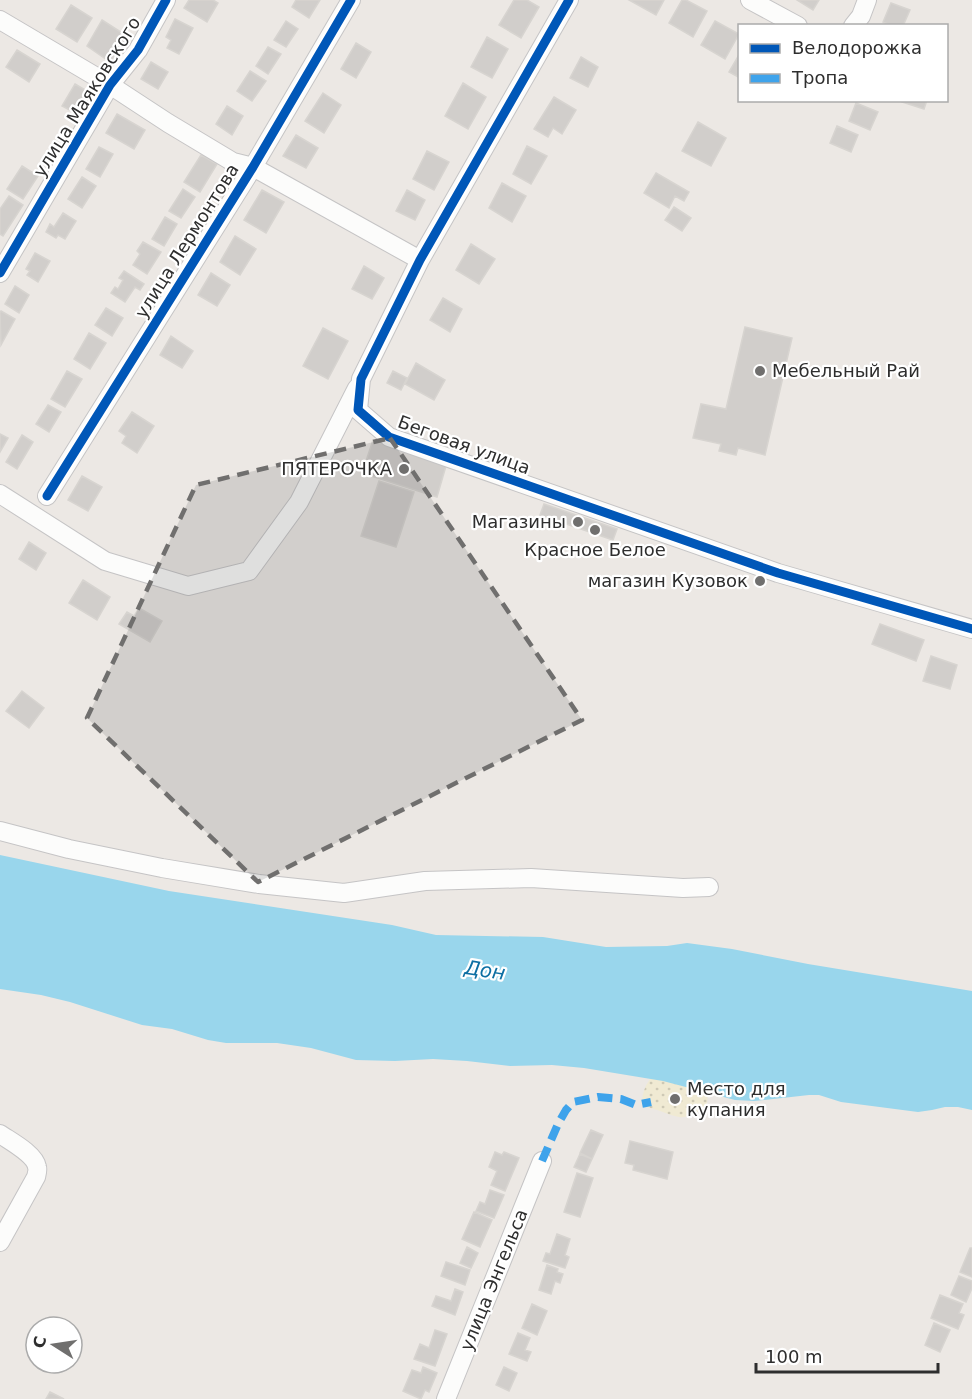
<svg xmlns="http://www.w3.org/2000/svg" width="972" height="1399" font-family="'DejaVu Sans',sans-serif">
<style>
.sand{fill:url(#sand-dots)}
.water{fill:#99d6ec}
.building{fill:#d1cecb;stroke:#d7d4d0;stroke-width:1.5}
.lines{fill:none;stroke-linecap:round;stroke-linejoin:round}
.minor-casing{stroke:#c5c4c5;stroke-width:20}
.minor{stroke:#fcfcfb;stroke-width:18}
.quiet{stroke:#3ea3eb;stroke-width:8;stroke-dasharray:15 8;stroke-linecap:butt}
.cycleway-casing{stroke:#fff;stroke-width:13}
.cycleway{stroke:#0057b8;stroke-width:9}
.marked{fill:#706f6e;fill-opacity:0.2;stroke:#706f6e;stroke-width:4.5;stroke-dasharray:12 8;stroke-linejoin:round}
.poi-dot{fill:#706f6e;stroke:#fff;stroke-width:2}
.labels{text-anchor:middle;stroke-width:4.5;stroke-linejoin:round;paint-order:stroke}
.street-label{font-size:18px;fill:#2e2e2e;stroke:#fff}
.poi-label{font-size:18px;fill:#2e2e2e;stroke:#fff;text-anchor:end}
.water-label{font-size:20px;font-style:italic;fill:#0d6fa3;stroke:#fff}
</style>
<defs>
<pattern id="sand-dots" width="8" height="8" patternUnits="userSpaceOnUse" patternTransform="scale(1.5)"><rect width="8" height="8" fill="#f0ead3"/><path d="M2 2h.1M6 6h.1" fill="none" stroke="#cec9b5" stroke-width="1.8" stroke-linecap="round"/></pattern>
</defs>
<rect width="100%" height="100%" fill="#ece8e4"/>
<path class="sand" d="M653,1076L705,1088C710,1103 708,1108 693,1114C688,1116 684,1118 679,1117C668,1115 658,1109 646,1107L642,1101C643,1091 646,1083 653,1076Z"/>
<path class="water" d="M0,855L169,891L392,925L436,935L543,937L606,947L667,946L687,943L732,949L808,964L972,991V1110L958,1107H945L932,1110L918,1112L841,1102L819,1095H809L754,1101L735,1100L663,1081L584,1068L552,1065L510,1066L467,1061L433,1059L395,1061L356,1060L311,1048L277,1043H226L208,1040L172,1029L142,1025L70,1002L41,995L0,989Z"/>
<path class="building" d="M189,0H213L218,3L207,22L184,8Z
M296,0H320L309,18L292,7Z
M514,0H527L539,7L521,38L499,25Z
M629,0H664L656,15Z
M682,0H686L707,11L693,37L669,23Z
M797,0H819L813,10Z
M891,3L910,10L903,26H892L883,22Z
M71,5L92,18L77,42L56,29Z
M175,19L193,28L179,54L167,48L171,40L166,37Z
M102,20L127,36L110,62L87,46Z
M286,21L298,29L286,47L274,40Z
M715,21L739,34L725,59L701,45Z
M487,37L508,49L492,78L471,67Z
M356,43L371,52L356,78L341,69Z
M268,47L281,54L268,74L256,66Z
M17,50L40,64L29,82L6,67Z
M740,53V78L729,72Z
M581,57L598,67L588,87L570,78Z
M151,62L168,72L158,89L141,79Z
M250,71L266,81L252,101L237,91Z
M463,83L486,97L468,129L445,116Z
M75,84L92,94L79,115L62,106Z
M323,93L341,105L324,133L305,121Z
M554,97L576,110L562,134L553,128L548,137L534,129Z
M902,100H927L924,109L902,102Z
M856,103L878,112L870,130L849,121Z
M227,106L243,116L232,135L216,124Z
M117,114L145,130L134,149L106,133Z
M698,122L726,138L711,166L682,151Z
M837,126L858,135L851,152L830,143Z
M296,135L318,148L306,168L283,156Z
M527,146L547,156L531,184L513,174Z
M99,147L113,154L100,177L86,169Z
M427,151L449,162L434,190L413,179Z
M201,155L217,164L200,192L184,182Z
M22,166L38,176L23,199L7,189Z
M656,173L689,192L684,201L675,196L669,208L644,193Z
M82,177L96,186L82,208L68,199Z
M502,183L526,196L512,222L489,208Z
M183,189L195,197L181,218L169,211Z
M262,190L284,202L266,233L244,220Z
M407,190L425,200L415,220L396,211Z
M9,196L23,205L3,236L0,234V209Z
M674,207L691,218L682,231L665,220Z
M63,213L76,221L65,239L58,235L56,238L46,232L50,224L54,227Z
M165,217L177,224L164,246L152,239Z
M235,236L256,249L240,275L220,262Z
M143,242L161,252L147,274L133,265L140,254L137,251Z
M471,244L495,259L479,284L456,270Z
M35,253L50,261L38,282L27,275L30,271L26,269Z
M364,266L384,278L372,299L352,289Z
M124,271L144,284L140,290L135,287L125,302L111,293L115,287L118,289L123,280L119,278Z
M211,273L230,285L217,306L198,295Z
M15,286L29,295L19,313L5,304Z
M443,298L462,309L450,332L430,320Z
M106,308L123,318L112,336L95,325Z
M1,311L15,319L1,345L0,313Z
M745,327L792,338L765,455L738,448L736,455L719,451L721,444L693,438L701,404L726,409Z
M323,328L348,341L328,379L303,366Z
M89,333L106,343L90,369L74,359Z
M171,336L193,351L182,368L160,355Z
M416,363L445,380L434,400L405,384Z
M67,371L82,379L65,407L51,399Z
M393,371L407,378L401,390L387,383Z
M48,405L61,412L49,432L36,424Z
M132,412L154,426L137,453L122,443L126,436L119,431Z
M0,434L8,438L0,452Z
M22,435L33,442L17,469L6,462Z
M373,440L446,466L437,497L362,473Z
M82,476L102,487L88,511L68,500Z
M379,481L414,492L396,547L361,536Z
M544,504L617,529L613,540L540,515Z
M29,542L46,553L36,570L19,559Z
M757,576L766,579L764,586L755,583Z
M83,580L110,597L97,620L69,603Z
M139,608L162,621L150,642L119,624L127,612L134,616Z
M880,624L924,640L916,661L872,644Z
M931,656L957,665L950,689L923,681Z
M22,691L44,708L29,728L6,711Z
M591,1130L603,1135L592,1159L580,1153Z
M630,1141L673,1152L667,1179L633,1170L634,1165L625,1163Z
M495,1152L502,1155L504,1152L519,1158L505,1191L491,1185L497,1171L489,1167Z
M580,1154L592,1159L586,1172L574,1167Z
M577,1173L593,1178L580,1217L564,1212Z
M490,1190L504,1195L494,1218L476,1211L480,1202L485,1204Z
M474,1212L492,1220L480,1247L462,1239Z
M557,1234L570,1239L565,1255L569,1257L565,1268L543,1261L546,1253L550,1254Z
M467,1247L478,1253L471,1268L460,1263Z
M970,1248H972V1277L960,1272Z
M446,1262L470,1270L465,1285L441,1276Z
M547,1265L558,1269L557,1272L563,1274L560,1283L555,1281L551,1294L539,1290Z
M959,1276L972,1281V1288L966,1302L951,1295Z
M455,1289L463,1292L455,1315L432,1306L436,1296L451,1301Z
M940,1295L963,1304L959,1313L964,1315L958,1329L931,1318Z
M532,1304L547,1311L537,1335L522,1328Z
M934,1323L950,1330L940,1352L925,1345Z
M435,1330L447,1334L435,1366L414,1359L420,1344L429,1348Z
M518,1333L530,1338L525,1350L531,1352L527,1361L509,1354Z
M423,1367L437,1373L429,1392L425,1390L421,1399L403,1391L412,1370L421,1373Z
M504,1367L517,1373L509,1391L496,1385Z
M50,1392L64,1399H46Z"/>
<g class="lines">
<defs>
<path id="minor" d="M569,0L420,260L361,379L358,410L389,437L778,573L972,629
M750,0L798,26
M0,20L110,85L168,123L233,162L253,167L420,260
M853,26L861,16L867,0
M0,273L110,85L138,50L166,0
M0,494L105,561L188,586L249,571L299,502L357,388
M47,496L253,167L351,0
M0,831L69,849L162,868L259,884L344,893L425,881L531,878L683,888L709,887
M0,1134C10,1141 35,1154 37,1167C38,1170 37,1173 36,1177L0,1242
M446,1399L542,1161"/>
</defs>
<use href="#minor" class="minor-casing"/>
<use href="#minor" class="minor"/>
<path class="quiet" d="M542,1161L558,1124L566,1110L573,1102L598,1097L621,1099L636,1105L651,1102"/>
<defs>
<path id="cycleway" d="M569,0L420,260L361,379L358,410L389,437L778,573L972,629
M0,273L110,85L138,50L166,0
M47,496L253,167L351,0"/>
</defs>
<use href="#cycleway" class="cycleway-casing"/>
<use href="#cycleway" class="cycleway"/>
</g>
<path class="marked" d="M390,438L582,720L258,882L87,718L196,485Z"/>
<g class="poi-dot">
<circle cx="760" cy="371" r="6"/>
<circle cx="404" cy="469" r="6"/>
<circle cx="578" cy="522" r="6"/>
<circle cx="595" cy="530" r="6"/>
<circle cx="760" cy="581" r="6"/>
<circle cx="675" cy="1099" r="6"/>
</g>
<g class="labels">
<g class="street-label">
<text transform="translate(87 97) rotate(-58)" y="6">улица Маяковского</text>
<text transform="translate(187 241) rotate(-58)" y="6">улица Лермонтова</text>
<text transform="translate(464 445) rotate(20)" y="6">Беговая улица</text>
<text transform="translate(494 1280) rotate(-68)" y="6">улица Энгельса</text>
</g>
<g class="poi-label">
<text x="772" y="377" text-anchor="start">Мебельный Рай</text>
<text x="392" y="475">ПЯТЕРОЧКА</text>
<text x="566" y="528">Магазины</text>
<text x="595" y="556" text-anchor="middle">Красное Белое</text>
<text x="748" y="587">магазин Кузовок</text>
<text x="687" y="1095" text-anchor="start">Место для<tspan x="687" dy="21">купания</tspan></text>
</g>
<g class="water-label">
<text transform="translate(485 970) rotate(9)" y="7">Дон</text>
</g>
</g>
<rect x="738" y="24" width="210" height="78" fill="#ffffff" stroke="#ababab" stroke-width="1.5"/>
<rect x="750" y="44" width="30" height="9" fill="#0057b8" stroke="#ababab" stroke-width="1.5"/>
<text x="792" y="54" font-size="18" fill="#2e2e2e">Велодорожка</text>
<rect x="750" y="74" width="30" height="9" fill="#3ea3eb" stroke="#ababab" stroke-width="1.5"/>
<text x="792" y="84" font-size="18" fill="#2e2e2e">Тропа</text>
<g transform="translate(54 1345) rotate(282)"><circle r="28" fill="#ffffff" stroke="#ababab" stroke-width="1.5"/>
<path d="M0-4.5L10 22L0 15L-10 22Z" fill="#706f6e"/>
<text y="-9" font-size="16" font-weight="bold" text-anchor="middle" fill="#2e2e2e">С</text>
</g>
<path d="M756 1363v9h182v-9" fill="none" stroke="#2e2e2e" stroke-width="3"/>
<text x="765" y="1363" font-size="18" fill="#2e2e2e" stroke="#ffffff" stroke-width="4.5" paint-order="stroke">100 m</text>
</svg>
